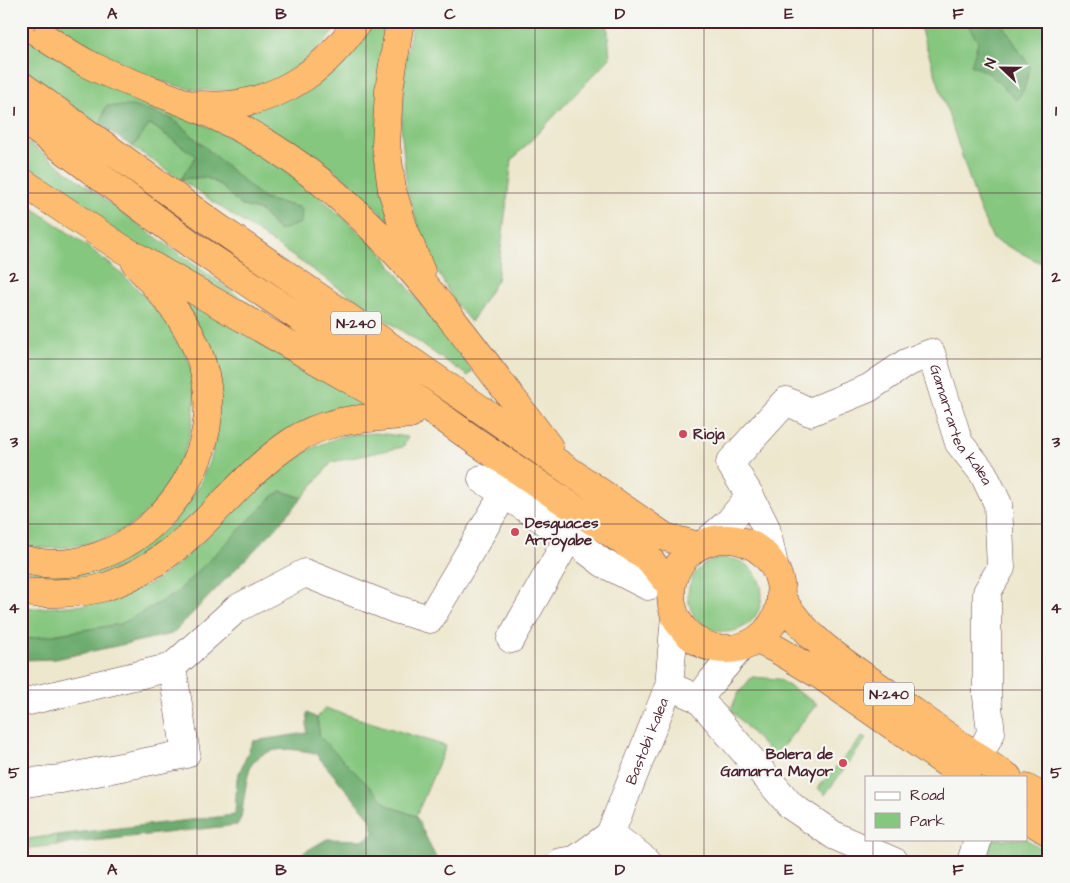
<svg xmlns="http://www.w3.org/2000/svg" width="1070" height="883" font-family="'Architects Daughter',sans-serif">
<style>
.green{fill:#86c780;stroke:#687356}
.forest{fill:#6cac6e;stroke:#5b664c}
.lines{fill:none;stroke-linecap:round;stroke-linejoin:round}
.minor-casing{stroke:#623d43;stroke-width:29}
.highway-casing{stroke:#623d43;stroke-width:29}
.minor{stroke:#fff;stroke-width:28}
.highway{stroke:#fdbc6f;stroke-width:28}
.highway-bridge-casing{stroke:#623d43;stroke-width:29;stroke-linecap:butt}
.highway-bridge{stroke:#fdbc6f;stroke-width:28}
.grid{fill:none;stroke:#4a1f2b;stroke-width:1;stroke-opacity:0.55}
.poi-dot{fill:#d1495b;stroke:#f6f6f2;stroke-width:2}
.labels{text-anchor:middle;stroke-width:4.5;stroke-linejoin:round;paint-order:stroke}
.shield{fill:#f6f6f2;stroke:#7e6067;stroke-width:1}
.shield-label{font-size:14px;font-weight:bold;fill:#4a1f2b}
.street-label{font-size:15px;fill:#4a1f2b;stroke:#f6f6f2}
.poi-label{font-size:15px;font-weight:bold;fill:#4a1f2b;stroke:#f6f6f2;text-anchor:start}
.neatline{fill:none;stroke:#4a1f2b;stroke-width:2}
.grid-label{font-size:16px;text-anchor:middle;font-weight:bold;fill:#4a1f2b}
</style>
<rect width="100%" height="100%" fill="#f6f6f2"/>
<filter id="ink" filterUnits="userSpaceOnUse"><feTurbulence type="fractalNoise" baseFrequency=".02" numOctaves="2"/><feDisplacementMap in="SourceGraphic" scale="10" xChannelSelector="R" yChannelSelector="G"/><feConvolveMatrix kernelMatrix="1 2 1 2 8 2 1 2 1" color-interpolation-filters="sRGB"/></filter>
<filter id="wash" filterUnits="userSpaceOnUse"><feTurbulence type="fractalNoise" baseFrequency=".0096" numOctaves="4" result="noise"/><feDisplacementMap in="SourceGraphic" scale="20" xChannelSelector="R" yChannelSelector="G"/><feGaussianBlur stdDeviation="1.12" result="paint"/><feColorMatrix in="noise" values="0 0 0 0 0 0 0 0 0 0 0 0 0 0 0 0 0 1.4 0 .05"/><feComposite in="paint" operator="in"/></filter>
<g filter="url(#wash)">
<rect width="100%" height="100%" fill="#ede7cd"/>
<path class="green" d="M41,21H342C322,46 301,69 271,82C256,89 239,90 223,90C213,90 202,91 192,89C138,79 88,50 41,21Z
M369,21H390L388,221C376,209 365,196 352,185C321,157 282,134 244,116Z
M413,21H607L610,58L512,160L497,280L471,322L455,303L425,248L407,190L401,126L406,56Z
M918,21H1049V267L993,239L979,208Z
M21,35L282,163L380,251L472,371L468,376L133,147L150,124L197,156L181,179L205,177L219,184L240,205L261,211L279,231L302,208L264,199L173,119L106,106L100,125L21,68Z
M21,137L136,223L265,315L264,318L142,249L21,171Z
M21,200C69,234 121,265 158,312C163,318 170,325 175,332C182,344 189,360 193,374C197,389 194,418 190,433C174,496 137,538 70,547C53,549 37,549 21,545Z
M184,299L377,404L321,416L148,558L79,583H21V569L124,557L171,525L198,488L213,452Z
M376,433L408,437L403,447L332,462L302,498L282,491L260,510L175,594L121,624L21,640V607L38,608L85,605L121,596L154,582L178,564L275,473L305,451L344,435Z
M688 595a37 37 0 1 1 74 0a37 37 0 1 1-74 0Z
M752,677L778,679L817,704L774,757L731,710L737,695Z
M325,708L446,746L416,816L389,806L320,737L317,718Z
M862,737L866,739L825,795L818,788Z
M57,835L58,845L21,849V840Z
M987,839H1026L1049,854V862H987Z"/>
<path class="forest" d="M966,21H1000L1030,67L1024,90L1016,100L990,74L971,65L978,42Z
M106,106H133L173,119L264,199L302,208L301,223L279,231L261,211L240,205L219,184L205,177L181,179L196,156L150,124L133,147L100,125Z
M282,491L302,498L276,528L172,634L56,659L21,660V640L121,624L175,594L273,496Z
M307,713L317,718L320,737L389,806L416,816L438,862H297L301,854L327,839L364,840L374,833L370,818L315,753C294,749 267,744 252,764C247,770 243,807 241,818L237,825L58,845L57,835L235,815L237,778L253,741L307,733Z"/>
</g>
<g filter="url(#ink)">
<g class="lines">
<defs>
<g id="minor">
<path d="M482,479L569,537L603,563L648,586L666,579"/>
<path d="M705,543L729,522L750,496"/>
<path id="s1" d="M774,565L766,528L750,496L730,463L786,401L810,412L869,388L906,363L931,353L959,443L983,473L998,504L1001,568L987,592V697L991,733L978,758"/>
<path d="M511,639L569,537"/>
<path d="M669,686L699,699L791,806L835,836L895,862"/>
<path d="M699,699L712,681L740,648"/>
<path d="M21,703L172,667L236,609L305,573L395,609L430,619L504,494"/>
<path d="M21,783L61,779L186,754L172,667"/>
<path d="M611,834L648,862"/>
<path d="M561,862L575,860L611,834"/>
<path id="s2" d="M599,862L669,686L675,616"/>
<path d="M971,862L978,839"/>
</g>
<path id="highway" d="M21,21C43,36 65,52 88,64C121,81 156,91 190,105C217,116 246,130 271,146C388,219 466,339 549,447
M400,21L389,90L386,145L392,190L404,229L421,272
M21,85L216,226L665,537L699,546
M197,105C208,105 218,106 229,105C284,99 328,67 358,21
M21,118L192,245L365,362L475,441L649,559L671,586
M21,181L121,248L410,414
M671 594a55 55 0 1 1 110 0a55 55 0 1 1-110 0Z
M21,559C125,588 228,476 205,375C195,328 167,299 136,264
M21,592C45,594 82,594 105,587C135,577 166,558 189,536C224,505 253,467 293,441C329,417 370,419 410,414
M782,599C808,642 852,667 892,696C931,724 968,752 1008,777
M758,640L778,650L823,677L966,777
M1026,788L1049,801
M1026,818L1049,832"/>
</defs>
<use href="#minor" class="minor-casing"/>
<use href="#highway" class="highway-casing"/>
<use href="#minor" class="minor"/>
<use href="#highway" class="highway"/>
<defs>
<path id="highway-bridge" d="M21,23L22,21"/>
</defs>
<use href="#highway-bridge" class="highway-bridge-casing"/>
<use href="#highway-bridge" class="highway-bridge"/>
</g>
</g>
<path class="grid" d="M197,21V862M366,21V862M535,21V862M704,21V862M873,21V777M21,193H1049M21,359H1049M21,524H1049M21,690H1049M873,839V862"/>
<g class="poi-dot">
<circle cx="683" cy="434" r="5"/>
<circle cx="515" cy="532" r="5"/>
<circle cx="843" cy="763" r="5"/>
</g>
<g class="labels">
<g class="shield">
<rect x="331" y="311.5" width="50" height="23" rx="4"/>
<rect x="864" y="682.5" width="50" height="23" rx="4"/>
</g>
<g class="shield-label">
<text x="356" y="328">N-240</text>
<text x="889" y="699">N-240</text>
</g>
<g class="street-label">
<text dy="5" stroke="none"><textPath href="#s1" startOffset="436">Gamarrartea kalea</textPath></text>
<text dy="5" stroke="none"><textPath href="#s2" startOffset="130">Bastobi kalea</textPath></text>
</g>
<g class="poi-label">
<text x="693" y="439">Rioja</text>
<text x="525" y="528">Desguaces<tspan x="525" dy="17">Arroyabe</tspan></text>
<text x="833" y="759" text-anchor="end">Bolera de<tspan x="833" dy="17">Gamarra Mayor</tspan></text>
</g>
</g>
<rect width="1070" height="883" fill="none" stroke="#f6f6f2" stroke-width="55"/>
<rect x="865" y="776" width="162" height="65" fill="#f6f6f2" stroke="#b1a0a2"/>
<rect x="875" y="792" width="25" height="8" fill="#ffffff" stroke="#b1a0a2"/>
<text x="910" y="800" font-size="15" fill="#4a1f2b">Road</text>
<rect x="875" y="813" width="25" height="15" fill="#86c780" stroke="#b1a0a2"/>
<text x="910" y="826" font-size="15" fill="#4a1f2b">Park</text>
<g transform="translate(1002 68) rotate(292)" stroke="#f6f6f2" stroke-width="4" paint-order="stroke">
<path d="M0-4L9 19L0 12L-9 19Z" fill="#4a1f2b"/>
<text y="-8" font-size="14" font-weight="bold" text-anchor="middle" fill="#4a1f2b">N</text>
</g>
<rect x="28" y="28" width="1014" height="828" class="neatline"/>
<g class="grid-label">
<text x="112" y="19">A</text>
<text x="281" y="19">B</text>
<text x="450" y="19">C</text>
<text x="620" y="19">D</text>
<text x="789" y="19">E</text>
<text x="958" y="19">F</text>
<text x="14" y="116">1</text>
<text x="1056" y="116">1</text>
<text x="14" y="282">2</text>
<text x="1056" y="282">2</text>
<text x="14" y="447">3</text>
<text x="1056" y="447">3</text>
<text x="14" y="613">4</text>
<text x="1056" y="613">4</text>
<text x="14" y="778">5</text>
<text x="1056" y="778">5</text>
<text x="112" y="875">A</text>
<text x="281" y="875">B</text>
<text x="450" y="875">C</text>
<text x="620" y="875">D</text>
<text x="789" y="875">E</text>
<text x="958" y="875">F</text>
</g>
</svg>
